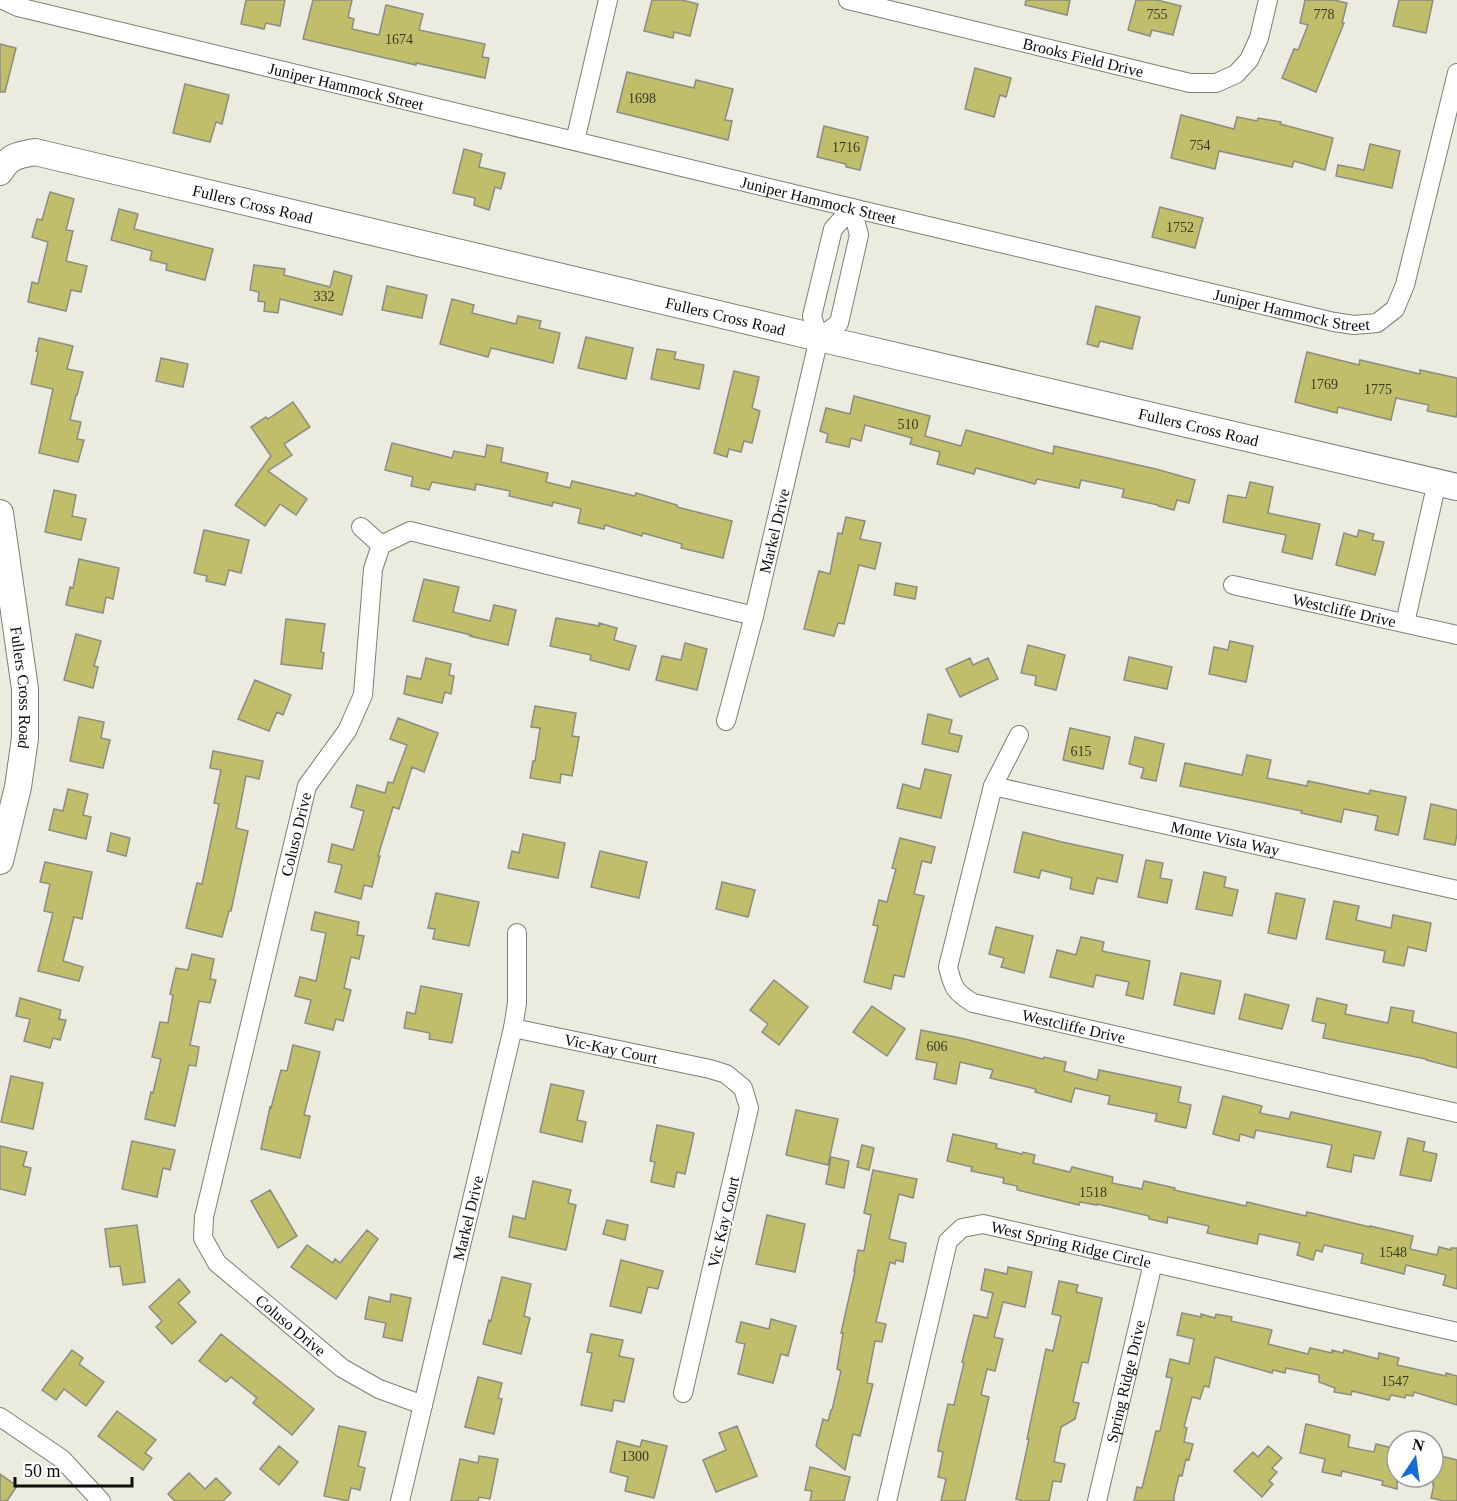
<svg xmlns="http://www.w3.org/2000/svg" width="1457" height="1501" font-family="'Times New Roman',serif">
<style>
.building{fill:#c0be6b;stroke:#8c8c81;stroke-width:1.5}
.lines{fill:none;stroke-linecap:round;stroke-linejoin:round}
.street-casing{stroke:#7f7f75;stroke-width:20}
.secondary-casing{stroke:#7f7f75;stroke-width:28}
.street{stroke:#fff;stroke-width:18}
.secondary{stroke:#fff;stroke-width:26}
.labels{text-anchor:middle;stroke-width:4.5;stroke-linejoin:round;paint-order:stroke}
.number-label{font-size:14px;fill:#3a3922}
.street-label{font-size:16px;fill:#0d0d09;stroke:#fff}
</style>
<rect width="100%" height="100%" fill="#ebebe0"/>
<path class="building" d="M246,0H285L280,26L266,23L264,29L241,24Z
M313,0H352L348,17L354,19L352,29L379,35L386,5L423,14L419,30L485,44L482,57L489,58L485,78L416,63V65L303,39Z
M652,0H682L698,4L690,36L674,32L673,38L644,31Z
M1026,0H1070L1067,15L1025,5Z
M1136,0H1157L1181,6L1173,35L1152,30L1150,36L1128,30Z
M1305,0H1334L1347,3L1342,23H1344L1316,92L1282,78L1294,49L1298,50L1308,25L1300,23Z
M1399,0H1433L1426,33L1393,26Z
M0,44L16,48L5,92H0Z
M975,68L1011,78L1006,97L1000,95L994,117L965,109Z
M627,72L694,88L696,80L733,89L725,120L732,121L728,140L617,112Z
M185,84L229,95L222,124L216,122L210,142L173,133Z
M1181,115L1234,129L1237,117L1257,121L1258,118L1281,122L1280,124L1333,138L1325,170L1294,161L1292,167L1219,151L1215,169L1171,158Z
M824,126L868,137L860,170L846,167V164L817,157Z
M1370,144L1400,151L1392,188L1336,176L1338,165L1364,170Z
M464,149L482,154L479,167L505,173L501,189L495,187L489,210L474,205L475,198L453,193Z
M50,192L74,199L66,230L73,231L66,261L87,266L81,292L71,290L66,311L28,302L32,282L38,284L48,242L32,237L37,219L42,220Z
M1160,207L1203,218L1195,248L1152,237Z
M119,209L138,214L134,229L213,249L205,280L166,270L167,264L150,260L152,251L111,240Z
M254,265L285,269L284,275L330,287L334,271L352,276L342,315L280,299L278,313L264,311L265,302L258,301L259,292L250,290Z
M387,286L427,295L422,318L382,310Z
M452,299L474,305L472,313L516,324L518,316L541,321L539,328L560,333L553,363L491,348L488,357L440,344Z
M1096,306L1140,317L1132,349L1100,341L1098,347L1087,344Z
M586,337L633,348L626,379L578,368Z
M39,338L73,346L67,369L83,372L77,395H76L70,420L81,422L77,439L84,440L78,462L39,453L53,389L31,384L38,352L36,351Z
M657,349L676,352L674,359L704,365L699,389L651,379Z
M1307,352L1359,365L1360,360L1420,374V370L1457,378V411L1456,417L1427,411L1429,405L1396,398L1391,420L1338,407L1337,413L1295,402Z
M161,358L188,364L183,387L156,381Z
M734,371L759,377L752,408L760,411L752,443L744,441L741,452L729,449L727,457L714,453Z
M854,396L930,416L925,436L961,446L966,430L1053,454L1054,446L1156,469L1195,480L1189,503L1177,500L1174,510L1158,506V505L1122,497L1124,489L1081,480L1079,488L1037,479L1035,484L976,468L974,474L937,464L940,452L910,444L912,438L865,425L861,441L851,438L849,447L826,442L828,434L820,431L826,408L850,414Z
M293,402L310,427L284,444L292,455L268,471L307,499L296,515L280,504L265,526L235,505L271,456L251,427L266,417L268,419Z
M392,443L452,458L454,451L485,457L487,445L503,448L501,462L548,473L546,482L570,488L572,481L635,496L636,493L677,505V507L732,521L723,558L681,548L682,544L643,533L642,536L605,525L604,529L578,523L581,509L553,502L552,506L509,496L510,491L476,484L475,490L432,482L429,490L411,486L413,477L385,470Z
M1250,482L1273,487L1268,513L1320,524L1312,559L1282,552L1286,535L1223,522L1228,495L1246,498Z
M54,490L76,495L72,516L86,519L81,540L45,532Z
M846,517L865,521L860,539L881,543L875,569L859,565L844,624L838,623L834,636L804,629L819,571L830,574L838,533L842,534Z
M204,530L249,540L241,573L229,570L225,585L206,581L207,576L194,573Z
M1359,530L1374,534L1372,540L1384,542L1375,575L1336,565L1344,533L1357,537Z
M79,559L119,568L113,599L106,597L103,613L66,605L70,587L73,588Z
M424,579L459,587L453,612L490,621L494,605L516,610L508,645L470,636L471,635L413,621Z
M896,583L917,587L915,599L894,595Z
M556,618L599,626V623L617,628L614,640L636,646L629,670L590,660L591,655L550,646Z
M286,619L325,624L321,652L324,653L322,669L281,664Z
M76,634L101,641L94,666L98,667L93,688L64,680Z
M1230,641L1253,646L1246,682L1209,674L1214,647L1228,650Z
M685,643L707,649L697,690L656,680L662,656L681,660Z
M1028,645L1065,655L1056,690L1035,685L1036,676L1021,673Z
M1129,657L1172,667L1167,689L1124,680Z
M426,658L451,664L449,675L454,676L451,694L445,692L442,703L404,694L407,676L421,679Z
M970,658L973,665L988,658L998,679L960,697L946,669Z
M255,680L291,695L283,715L277,712L269,731L238,719Z
M535,706L576,713L572,736L579,737L572,776L561,774L560,783L530,778L533,761H535L540,728L531,727Z
M928,714L952,720L949,733L962,736L958,752L922,744Z
M79,717L104,722L101,738L110,740L103,768L70,761Z
M398,718L438,733L424,772L412,767L399,809L393,807L378,856H380L372,887L364,885L361,899L335,892L342,865L328,862L332,844L353,850L364,811L351,807L357,785L385,793L388,782L393,783L407,745L390,739Z
M1070,728L1110,737L1103,769L1063,760Z
M1135,737L1164,744L1156,781L1141,778L1144,768L1129,764Z
M213,751L263,761L259,779L246,776L236,828L248,831L231,911H229L222,937L186,928L197,883L202,884L219,804L214,803L221,770L210,768Z
M1247,755L1271,760L1267,778L1307,786L1308,781L1369,794L1370,790L1406,797L1398,835L1375,830L1378,816L1344,809L1341,822L1301,813L1302,811L1180,786L1185,763L1242,775Z
M925,769L951,775L941,818L897,808L903,784L920,789Z
M68,789L88,794L83,815L91,817L86,839L49,830L54,809L63,811Z
M1431,804L1457,810V834L1455,845L1424,839Z
M1023,832L1062,842L1123,855L1117,882L1097,878L1093,894L1070,889L1072,878L1041,870L1039,878L1014,872Z
M111,833L130,838L126,856L107,851Z
M523,834L565,843L558,878L508,868L512,851L519,853Z
M900,838L935,847L931,863L922,861L914,894L924,896L904,977L894,975L891,989L864,982L878,926L873,925L879,900L887,902L896,869L892,868Z
M600,851L647,862L639,898L591,887Z
M1146,860L1163,863L1160,878L1172,880L1167,903L1138,897Z
M45,862L92,872L82,919L74,917L63,961L83,967L79,981L38,971L53,913L44,911L50,884L40,882Z
M1204,872L1226,877L1224,887L1238,890L1232,916L1196,909Z
M722,882L755,890L748,917L716,909Z
M436,893L479,902L469,946L433,939L435,929L428,928Z
M1276,893L1305,899L1296,939L1268,933Z
M1334,901L1359,906L1356,920L1391,928L1393,915L1431,923L1426,951L1408,947L1404,966L1383,962L1385,951L1326,939Z
M315,912L359,922L357,935L364,936L359,959L351,957L344,988L351,990L343,1021L336,1019L333,1030L305,1023L311,1000L295,996L300,977L316,981L326,933L311,930Z
M996,927L1033,936L1024,973L1001,967L1004,958L989,954Z
M1081,937L1104,942L1102,951L1150,961L1143,999L1126,995L1129,982L1096,975L1093,987L1050,977L1057,950L1076,955Z
M192,954L214,959L210,979L216,980L210,1003L199,1001L190,1045L199,1047L196,1066L189,1065L175,1126L145,1119L151,1092L153,1093L161,1059L152,1057L160,1022L168,1023L173,995L170,994L176,968L188,970Z
M1181,973L1221,981L1214,1014L1174,1005Z
M774,980L808,1007L779,1045L762,1032L768,1024L750,1010Z
M421,986L462,994L452,1043L429,1039L430,1033L404,1028L407,1012L415,1014Z
M1245,994L1289,1005L1282,1029L1239,1019Z
M20,998L61,1010L59,1019L66,1020L60,1040L53,1038L50,1048L24,1041L30,1019L16,1016Z
M1317,998L1347,1005L1345,1014L1388,1023L1391,1007L1414,1011L1412,1022L1457,1033V1068L1426,1060V1059L1323,1038L1326,1024L1312,1021Z
M872,1006L905,1029L887,1056L853,1032Z
M921,1030L965,1039L1043,1059L1044,1057L1066,1062L1064,1071L1097,1080L1099,1070L1181,1087L1178,1102L1191,1105L1186,1128L1155,1121L1157,1114L1108,1104L1110,1096L1075,1088L1071,1102L1035,1092L1036,1089L990,1078L993,1070L960,1062L956,1084L934,1079L937,1063L916,1059Z
M293,1045L320,1052L304,1115L310,1116L300,1158L261,1149L270,1107L271,1108L281,1070L287,1071Z
M11,1076L43,1083L33,1129L1,1122Z
M551,1084L584,1091L577,1120L586,1122L582,1142L540,1132Z
M1223,1096L1262,1106L1260,1113L1289,1119L1291,1112L1381,1132L1374,1159L1354,1155L1351,1172L1327,1167L1332,1145L1256,1130L1254,1138L1240,1134L1239,1141L1213,1134Z
M796,1110L838,1119L828,1165L786,1155Z
M657,1125L694,1133L685,1174L677,1172L674,1187L651,1182L655,1162L650,1161Z
M953,1134L997,1144L996,1148L1022,1154L1023,1152L1035,1155L1033,1163L1070,1172L1072,1167L1113,1177L1112,1183L1142,1189L1144,1181L1175,1188L1174,1190L1246,1206L1247,1202L1306,1216L1307,1212L1370,1227V1226L1413,1236L1410,1249L1437,1255L1439,1247L1451,1250V1248H1457V1289L1443,1285L1446,1275L1406,1265L1404,1274L1361,1263L1363,1254L1324,1245L1322,1252L1316,1250L1313,1260L1297,1255L1300,1243L1259,1234L1257,1244L1207,1233L1209,1226L1168,1217L1167,1223L1149,1219V1216L1097,1204V1205L1080,1202L1079,1205L1017,1190V1186L1003,1183L1004,1178L971,1171L972,1167L947,1161Z
M1408,1138L1425,1142L1423,1151L1437,1154L1431,1181L1400,1175Z
M132,1141L175,1150L170,1170L163,1168L157,1197L122,1189Z
M862,1145L874,1148L869,1170L857,1167Z
M0,1146L27,1152L23,1166L31,1168L25,1195L0,1189Z
M831,1157L849,1161L844,1188L826,1184Z
M873,1170L917,1179L913,1198L899,1194L889,1239L906,1243L903,1262L896,1260L895,1264L890,1262L876,1322L886,1324L882,1342L875,1341L867,1383L873,1384L860,1436L853,1434L845,1470L816,1446L823,1419L828,1421L831,1410H832L841,1371L837,1369L843,1333H841L855,1271H854L858,1250L864,1251L871,1215L864,1213Z
M533,1181L571,1190L568,1203L576,1205L566,1250L509,1237L513,1216L525,1219Z
M270,1190L297,1236L278,1248L251,1201Z
M767,1215L805,1224L795,1272L756,1264Z
M607,1220L628,1225L625,1240L603,1234Z
M137,1225L145,1282L123,1285L120,1266L110,1267L105,1229Z
M367,1230L378,1239L336,1299L291,1267L307,1245L333,1263L335,1259L340,1263Z
M621,1260L663,1271L658,1289L648,1287L641,1313L610,1306Z
M1008,1267L1032,1272L1025,1307L1003,1302L994,1337L1003,1339L995,1371L987,1369L981,1395L989,1397L965,1501H941L946,1479L938,1477L943,1452L938,1451L939,1444L948,1404L954,1405L964,1363L962,1362L974,1315L987,1318L993,1293L981,1290L985,1269L1007,1274Z
M502,1277L531,1284L524,1316L530,1318L521,1354L483,1344L489,1320L491,1321Z
M179,1279L190,1292L178,1303L196,1322L172,1344L156,1327L162,1321L149,1307Z
M1059,1281L1078,1285L1076,1292L1102,1298L1088,1363L1082,1362L1073,1402L1079,1403L1075,1419L1061,1427L1054,1462L1065,1464L1061,1482L1053,1481L1049,1501H1023L1016,1499L1029,1439H1027L1046,1349L1053,1351L1061,1316L1052,1314Z
M391,1294L411,1298L402,1341L383,1337L386,1323L365,1319L369,1297L390,1302Z
M1182,1313L1201,1317V1314L1215,1318L1216,1314L1232,1317L1231,1321L1272,1330L1268,1344L1308,1354L1310,1348L1332,1353V1350L1343,1353L1344,1350L1378,1359L1379,1353L1399,1358L1397,1365L1437,1374L1446,1376V1373L1457,1376V1405L1414,1392L1413,1396L1406,1395L1405,1398L1391,1395L1389,1400L1352,1391L1351,1395L1334,1392L1335,1388L1319,1382V1375L1286,1368L1285,1373L1273,1370L1272,1373L1215,1357L1209,1387L1204,1386L1200,1399L1192,1397L1184,1427L1187,1428L1184,1442L1193,1444L1189,1460L1186,1459L1182,1476L1179,1475L1174,1496V1501H1134L1137,1487L1142,1488L1156,1431H1160L1172,1378L1166,1377L1170,1359L1189,1364L1194,1339L1177,1335Z
M771,1319L796,1326L788,1356L781,1354L773,1383L738,1374L745,1344L736,1342L741,1322L769,1329Z
M221,1334L314,1409L292,1435L253,1403L257,1398L231,1377L226,1382L199,1361Z
M591,1334L623,1340L619,1356L634,1359L624,1402L614,1400L612,1411L581,1405L592,1353L587,1352Z
M72,1350L83,1358L79,1364L104,1382L86,1406L64,1389L56,1400L42,1390Z
M478,1377L502,1383L498,1398L502,1399L494,1434L465,1427Z
M117,1411L156,1440L145,1453L152,1458L143,1470L98,1436Z
M1306,1424L1350,1435L1348,1447L1374,1452L1376,1444L1397,1449V1489L1382,1485L1383,1481L1342,1471L1341,1476L1322,1472L1325,1459L1300,1453Z
M339,1426L366,1432L358,1466L365,1468L360,1490L351,1488L348,1501L324,1496Z
M737,1426L757,1476L716,1492L703,1460L726,1450L719,1433Z
M642,1440L667,1446L654,1498L625,1491L628,1477L610,1472L617,1441L640,1447Z
M279,1446L298,1462L279,1485L260,1469Z
M1268,1446L1282,1458L1272,1468L1277,1472L1269,1481L1273,1484L1262,1497L1234,1471L1253,1452L1258,1457Z
M1433,1454L1457,1460V1501H1444L1431,1498L1434,1485H1433Z
M479,1456L498,1459L490,1499L479,1497L478,1501H451L460,1459L478,1463Z
M810,1467L850,1477L844,1501H810L812,1491L805,1490Z
M189,1473L205,1489L216,1478L231,1493L223,1501H175L168,1494Z
M0,1474L17,1486L7,1501H0Z"/>
<g class="lines">
<defs>
<g id="street">
<path id="s1" d="M3,0L18,7L852,208L1334,322L1354,325L1377,323L1395,309L1405,285L1457,73"/>
<path id="s2" d="M848,0L1190,83H1216L1236,74L1249,60L1259,38L1268,0"/>
<path d="M575,141L608,0"/>
<path d="M361,527L381,545"/>
<path id="s3" d="M1233,585L1457,635"/>
<path d="M1405,623L1437,482"/>
<path id="s4" d="M726,721L754,616L819,338L812,316L833,229L852,208L859,235L839,323L819,338"/>
<path id="s5" d="M1019,735L993,786L948,967C953,988 955,992 973,1003L1457,1113"/>
<path id="s6" d="M993,786L1457,890"/>
<path id="s7" d="M513,1028L710,1069L726,1074L743,1088L749,1108L683,1393"/>
<path id="s8" d="M423,1405L379,1389L342,1368L217,1263L203,1238L204,1217L307,786L347,731L363,695L373,569L381,545L410,531L754,616"/>
<path d="M0,1417L62,1459L101,1501"/>
<path id="s9" d="M400,1501L513,1028L517,1003V933"/>
<path id="s10" d="M887,1501L948,1241L962,1228L983,1224L1457,1332"/>
<path id="s11" d="M1097,1501L1153,1263"/>
</g>
<g id="secondary">
<path id="s12" d="M0,172C9,156 18,155 35,152L819,338L1457,487"/>
<path id="s13" d="M0,513L25,689V738L18,787L0,861"/>
</g>
</defs>
<use href="#street" class="street-casing"/>
<use href="#secondary" class="secondary-casing"/>
<use href="#street" class="street"/>
<use href="#secondary" class="secondary"/>
</g>
<g class="labels">
<g class="number-label">
<text x="1157" y="19">755</text>
<text x="1324" y="19">778</text>
<text x="399" y="44">1674</text>
<text x="642" y="103">1698</text>
<text x="1200" y="150">754</text>
<text x="846" y="152">1716</text>
<text x="1180" y="232">1752</text>
<text x="324" y="301">332</text>
<text x="1324" y="389">1769</text>
<text x="1378" y="394">1775</text>
<text x="908" y="429">510</text>
<text x="1081" y="756">615</text>
<text x="937" y="1051">606</text>
<text x="1093" y="1197">1518</text>
<text x="1393" y="1257">1548</text>
<text x="1395" y="1386">1547</text>
<text x="635" y="1461">1300</text>
</g>
<g class="street-label">
<text dy="6" stroke="none"><textPath href="#s2" startOffset="242">Brooks Field Drive</textPath></text>
<text dy="6" stroke="none"><textPath href="#s1" startOffset="354">Juniper Hammock Street</textPath></text>
<text dy="6" stroke="none"><textPath href="#s1" startOffset="840">Juniper Hammock Street</textPath></text>
<text dy="6" stroke="none"><textPath href="#s12" startOffset="266">Fullers Cross Road</textPath></text>
<text dy="6" stroke="none"><textPath href="#s1" startOffset="1326">Juniper Hammock Street</textPath></text>
<text dy="6" stroke="none"><textPath href="#s12" startOffset="752">Fullers Cross Road</textPath></text>
<text dy="6" stroke="none"><textPath href="#s12" startOffset="1238">Fullers Cross Road</textPath></text>
<text dy="6" stroke="none"><textPath href="#s4" startOffset="196">Markel Drive</textPath></text>
<text dy="6" stroke="none"><textPath href="#s3" startOffset="114">Westcliffe Drive</textPath></text>
<text dy="6" stroke="none"><textPath href="#s13" startOffset="176">Fullers Cross Road</textPath></text>
<text dy="6" stroke="none"><textPath href="#s8" startOffset="696">Coluso Drive</textPath></text>
<text dy="6" stroke="none"><textPath href="#s6" startOffset="238">Monte Vista Way</textPath></text>
<text dy="6" stroke="none"><textPath href="#s5" startOffset="393">Westcliffe Drive</textPath></text>
<text dy="6" stroke="none"><textPath href="#s7" startOffset="100">Vic-Kay Court</textPath></text>
<text dy="6" stroke="none"><textPath href="#s9" startOffset="291">Markel Drive</textPath></text>
<text transform="translate(723 1222) rotate(-77)" y="6">Vic Kay Court</text>
<text dy="6" stroke="none"><textPath href="#s10" startOffset="398">West Spring Ridge Circle</textPath></text>
<text transform="translate(291 1325) rotate(40)" y="6">Coluso Drive</text>
<text dy="6" stroke="none"><textPath href="#s11" startOffset="123">Spring Ridge Drive</textPath></text>
</g>
</g>
<g transform="translate(1415 1459) rotate(13)"><circle r="28" fill="#ffffff" stroke="#9e9e9d" stroke-width="1.5"/>
<path d="M0-4.5L10 22L0 15L-10 22Z" fill="#196bd5"/>
<text y="-9" font-size="16" font-weight="bold" text-anchor="middle" fill="#0d0d09">N</text>
</g>
<path d="M15 1477v9h117v-9" fill="none" stroke="#0d0d09" stroke-width="3"/>
<text x="24" y="1477" font-size="18" fill="#0d0d09" stroke="#ffffff" stroke-width="4.5" paint-order="stroke">50 m</text>
</svg>
